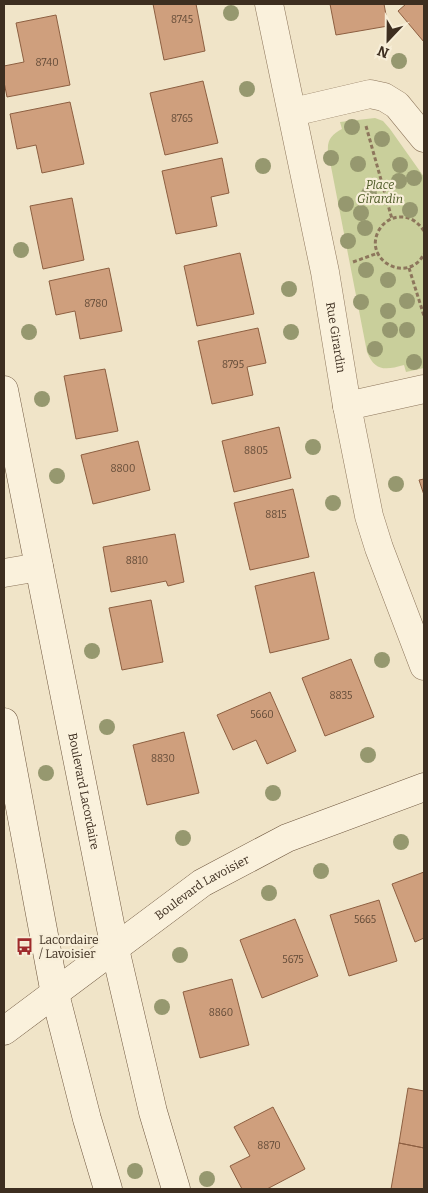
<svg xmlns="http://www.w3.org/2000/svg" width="428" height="1193" font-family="Bitter,serif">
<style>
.green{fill:#c9cf9b}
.building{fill:#cf9f7d;stroke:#8d5f41}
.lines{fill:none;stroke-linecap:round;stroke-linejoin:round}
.street-casing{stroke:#8d765c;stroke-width:29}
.secondary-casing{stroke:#6f573f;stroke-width:29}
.path{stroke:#8d765c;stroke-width:3;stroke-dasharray:4 2.5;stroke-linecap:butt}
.street{stroke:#faf1dc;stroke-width:28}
.secondary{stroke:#faf1dc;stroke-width:28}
.tree{fill:#96986f}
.labels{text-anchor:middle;stroke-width:4.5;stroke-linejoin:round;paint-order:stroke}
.number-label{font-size:10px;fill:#624a37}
.park-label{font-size:12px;font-style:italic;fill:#4d5a26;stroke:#f7eed8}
.street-label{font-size:12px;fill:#3d2e20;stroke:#f7eed8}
.poi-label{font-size:12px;fill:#3d2e20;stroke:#f7eed8;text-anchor:start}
</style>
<rect width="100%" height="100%" fill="#f0e4c8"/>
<path class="green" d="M375,118L383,121L390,129L424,177V368L406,372L404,365C386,370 375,372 367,352L328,151C327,140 332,134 342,129L340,122Z"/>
<path class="building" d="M153,4H196L205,51L164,60Z
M330,4H384L388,26L336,35Z
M406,4H424V42L398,11Z
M56,15L70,85L7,97L4,82V66L24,62L16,23Z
M203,81L218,143L165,155L150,93Z
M70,102L84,164L42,173L36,145L17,149L10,114Z
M222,158L229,193L211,197L217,226L176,234L162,171Z
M72,198L84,260L43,269L30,206Z
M240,253L254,314L197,326L184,266Z
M109,268L122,331L80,339L75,311L56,315L49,281Z
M258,328L266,363L247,367L253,395L212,404L198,341Z
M105,369L118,431L76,439L64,376Z
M279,427L291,478L234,492L222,441Z
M138,441L150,490L93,504L81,455Z
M424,479V495L419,480Z
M293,489L309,557L250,570L234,503Z
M175,534L184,582L168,586L166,581L111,592L103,547Z
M314,572L329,639L270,653L255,586Z
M151,600L163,662L122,670L109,608Z
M351,659L374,717L325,736L302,678Z
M270,692L296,751L267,764L256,740L233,750L217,715Z
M184,732L199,793L147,805L133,745Z
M424,872V938L415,942L392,884Z
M379,900L397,961L349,976L330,915Z
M295,919L318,976L262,998L240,940Z
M232,979L249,1045L200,1058L183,992Z
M408,1088L424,1091V1148L399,1143Z
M273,1107L305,1169L267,1189H242L230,1166L250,1156L234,1127Z
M399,1143L424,1148V1189H391Z"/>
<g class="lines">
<defs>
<g id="street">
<path id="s1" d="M269,4L325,272L347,406L369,516L379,548L424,666"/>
<path d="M293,112L370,94L384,97L397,105L424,138"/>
<path d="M347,406L424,389"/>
<path d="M4,573L39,567"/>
</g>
<g id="secondary">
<path id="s2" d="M4,390L115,949L153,1112L176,1189"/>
<path d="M4,722L55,994L87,1119L108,1189"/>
<path id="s3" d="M4,1031L202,883L287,838L424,787"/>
</g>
</defs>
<use href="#street" class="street-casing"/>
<use href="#secondary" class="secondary-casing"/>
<path class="path" d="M366,126L392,219
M424,231C418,222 410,216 398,217C390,218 383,223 379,230C362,260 408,285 424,254
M353,262L378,253
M409,268L424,316"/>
<use href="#street" class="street"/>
<use href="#secondary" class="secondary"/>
</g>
<g class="tree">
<circle cx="231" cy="13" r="8"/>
<circle cx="399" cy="61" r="8"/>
<circle cx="247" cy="89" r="8"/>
<circle cx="352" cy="127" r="8"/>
<circle cx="382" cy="139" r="8"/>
<circle cx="331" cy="158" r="8"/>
<circle cx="358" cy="164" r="8"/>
<circle cx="400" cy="165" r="8"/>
<circle cx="263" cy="166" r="8"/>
<circle cx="414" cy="178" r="8"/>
<circle cx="399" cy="181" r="8"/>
<circle cx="369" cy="194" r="8"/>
<circle cx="346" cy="204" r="8"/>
<circle cx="410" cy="210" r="8"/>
<circle cx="361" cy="213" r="8"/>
<circle cx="365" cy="228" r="8"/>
<circle cx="348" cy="241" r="8"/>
<circle cx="21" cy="250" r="8"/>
<circle cx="366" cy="270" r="8"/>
<circle cx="388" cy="280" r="8"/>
<circle cx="289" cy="289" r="8"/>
<circle cx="407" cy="301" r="8"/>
<circle cx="361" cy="302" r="8"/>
<circle cx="388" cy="311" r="8"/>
<circle cx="390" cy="330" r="8"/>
<circle cx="407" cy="330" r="8"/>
<circle cx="29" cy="332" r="8"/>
<circle cx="291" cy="332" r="8"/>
<circle cx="375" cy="349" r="8"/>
<circle cx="414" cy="362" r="8"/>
<circle cx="42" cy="399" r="8"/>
<circle cx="313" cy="447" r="8"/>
<circle cx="57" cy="476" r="8"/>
<circle cx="396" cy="484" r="8"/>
<circle cx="333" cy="503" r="8"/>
<circle cx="92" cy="651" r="8"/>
<circle cx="382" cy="660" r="8"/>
<circle cx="107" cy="727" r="8"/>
<circle cx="368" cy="755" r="8"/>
<circle cx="46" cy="773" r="8"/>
<circle cx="273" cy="793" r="8"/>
<circle cx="183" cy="838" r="8"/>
<circle cx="401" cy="842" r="8"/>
<circle cx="321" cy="871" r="8"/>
<circle cx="269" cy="893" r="8"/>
<circle cx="180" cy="955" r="8"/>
<circle cx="162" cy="1007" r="8"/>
<circle cx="135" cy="1171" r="8"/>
<circle cx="207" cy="1179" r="8"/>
</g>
<defs>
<symbol id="bus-bare" viewBox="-9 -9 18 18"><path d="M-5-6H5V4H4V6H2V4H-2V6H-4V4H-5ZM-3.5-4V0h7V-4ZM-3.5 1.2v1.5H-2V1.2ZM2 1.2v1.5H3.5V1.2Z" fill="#9e2a2b" stroke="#f7eed8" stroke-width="2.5" paint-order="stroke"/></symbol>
</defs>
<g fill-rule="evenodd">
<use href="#bus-bare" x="12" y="934" width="25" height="25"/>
</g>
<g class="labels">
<g class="number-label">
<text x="182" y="23">8745</text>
<text x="47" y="66">8740</text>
<text x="182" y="122">8765</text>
<text x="96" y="307">8780</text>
<text x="233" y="368">8795</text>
<text x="256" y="454">8805</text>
<text x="123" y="472">8800</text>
<text x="276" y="518">8815</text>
<text x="137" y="564">8810</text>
<text x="341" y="699">8835</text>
<text x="262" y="718">5660</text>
<text x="163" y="762">8830</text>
<text x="365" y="923">5665</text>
<text x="293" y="963">5675</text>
<text x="221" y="1016">8860</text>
<text x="269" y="1149">8870</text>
</g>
<g class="park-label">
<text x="380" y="189">Place<tspan x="380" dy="14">Girardin</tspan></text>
</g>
<g class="street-label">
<text dy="4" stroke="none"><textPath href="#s1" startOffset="340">Rue Girardin</textPath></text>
<text dy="4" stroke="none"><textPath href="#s2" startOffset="409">Boulevard Lacordaire</textPath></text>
<text dy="4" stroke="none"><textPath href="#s3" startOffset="245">Boulevard Lavoisier</textPath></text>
</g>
<g class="poi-label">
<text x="39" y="944">Lacordaire<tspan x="39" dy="14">/ Lavoisier</tspan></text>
</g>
</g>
<rect width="428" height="1193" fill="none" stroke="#3d2e20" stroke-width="10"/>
<g transform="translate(388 40) rotate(202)" stroke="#f7eed8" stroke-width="4" paint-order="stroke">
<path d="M0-4L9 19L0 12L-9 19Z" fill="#3d2e20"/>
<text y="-8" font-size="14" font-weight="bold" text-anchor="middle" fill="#3d2e20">N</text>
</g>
</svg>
